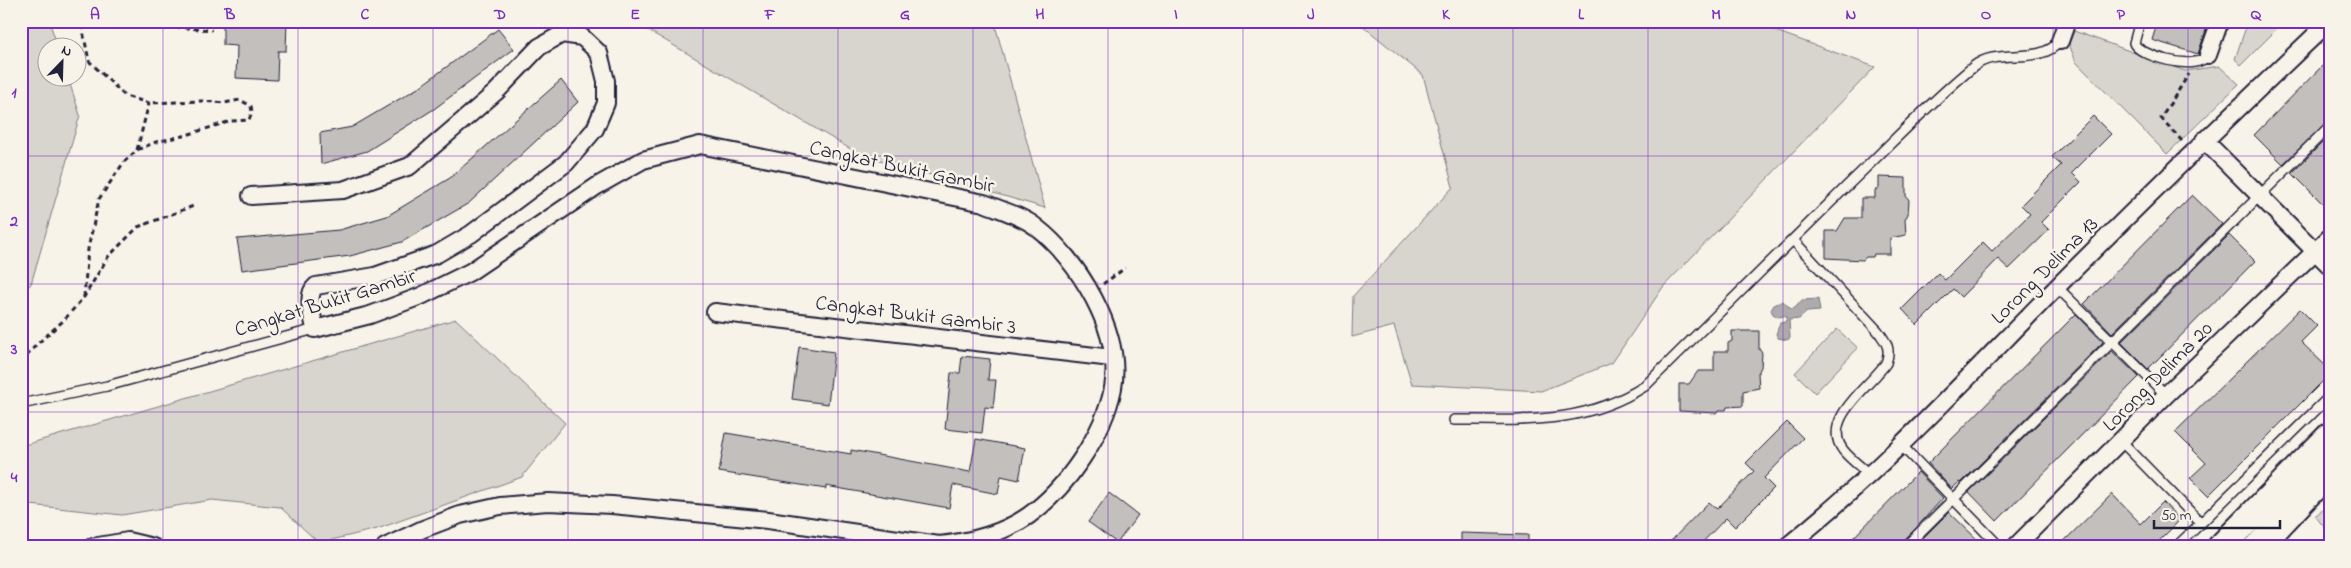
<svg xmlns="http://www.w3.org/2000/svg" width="2351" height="568" font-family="'Indie Flower',sans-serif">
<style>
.green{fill:#d8d5cf;stroke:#7d7c85}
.water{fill:#aeabad;stroke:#76747f}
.building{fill:#c2bfbd;stroke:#22223b}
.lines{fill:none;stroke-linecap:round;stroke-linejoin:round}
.lane-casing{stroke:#22223b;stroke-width:12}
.street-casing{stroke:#22223b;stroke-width:20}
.primary-casing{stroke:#22223b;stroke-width:30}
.path{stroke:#22223b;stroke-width:3;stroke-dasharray:5 4;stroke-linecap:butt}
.lane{stroke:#f7f3e8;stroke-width:9}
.street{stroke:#f7f3e8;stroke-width:16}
.primary{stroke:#f7f3e8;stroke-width:26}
.grid{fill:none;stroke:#7b2cbf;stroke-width:1;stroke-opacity:0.55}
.labels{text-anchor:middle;stroke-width:5;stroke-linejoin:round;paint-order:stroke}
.street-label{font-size:21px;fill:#22223b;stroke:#f7f3e8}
.neatline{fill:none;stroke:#7b2cbf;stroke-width:2}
.grid-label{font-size:16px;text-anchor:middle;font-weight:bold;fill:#7b2cbf}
</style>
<rect width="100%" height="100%" fill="#f7f3e8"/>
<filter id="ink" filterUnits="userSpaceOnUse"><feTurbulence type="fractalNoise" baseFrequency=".02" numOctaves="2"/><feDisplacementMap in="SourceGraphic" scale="10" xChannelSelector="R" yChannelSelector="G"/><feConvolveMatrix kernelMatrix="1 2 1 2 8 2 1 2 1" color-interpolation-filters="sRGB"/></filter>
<g filter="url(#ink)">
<path class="green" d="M21,21H49L58,47L48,48V78H68L80,115L31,284L21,294Z
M632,21H994L1045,208L859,154Z
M1329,21H1748L1875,67L1663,287L1612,363L1541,391L1412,384L1394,326L1352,337L1353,296L1453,187L1423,75L1363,26Z
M2248,21H2285L2241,65L2235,59Z
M2074,31L2185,71L2219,66L2239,84L2167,154L2076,62L2069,44Z
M456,319L565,423L522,477L377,529L319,543L280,507L212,500L122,515L21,504V446Z
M1837,329L1858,348L1815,393L1795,373Z
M2330,503V534L2315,516Z"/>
<path class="water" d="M1818,299L1820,311L1807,312L1799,319L1789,320L1790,338L1787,340L1778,338L1776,334L1780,323L1785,322L1787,318L1784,316L1778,317L1773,314L1771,310L1774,305L1783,301L1791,309L1795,308L1802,300Z"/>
<path class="building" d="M223,21H287L286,51H278L277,80L236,78L237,46L223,45Z
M2158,21H2209L2198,54L2152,40Z
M498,29L514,49L434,109L367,151L321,164L320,133L352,127L418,88Z
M2330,58V120L2283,164L2254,135Z
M561,80L578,102L469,203L402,242L350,256L242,270L237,239L339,230L387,216L450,178Z
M2093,116L2111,134L2072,173L2081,182L2041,222L2049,230L2009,269L1998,259L1961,297L1953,289L1917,325L1902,309L1938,273L1945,280L1983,242L1992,251L2030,214L2021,205L2061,165L2052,157Z
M2330,135V211L2292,173Z
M1879,177L1906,178V196L1909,200L1908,214L1905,220L1906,235L1890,238V254H1874L1873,257H1866L1863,260L1826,258V231H1837L1845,218H1861V198H1875V190L1879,188Z
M2192,195L2222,224L2112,333L2084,304Z
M2229,235L2255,261L2148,369L2121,342Z
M2300,309L2317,326L2301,342L2330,370V374L2208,496L2190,478L2206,463L2175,432Z
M2076,314L2103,342L1961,483L1959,482L1952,489L1928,463Z
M1732,331H1759V349L1762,353L1761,367L1758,373L1759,388L1743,391V406L1727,407L1726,410H1719L1716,413L1679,411V384H1689L1698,371H1714V351H1728V343L1732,341Z
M799,347L834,352L828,404L792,399Z
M2112,351L2139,377L1997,521L1969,492Z
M962,356L990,359L988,380H996L993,408L985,407L982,433L945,429L951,373H960Z
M1787,422L1803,438L1764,478L1774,488L1735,527L1726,518L1698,547H1665L1709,502L1717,509L1754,471L1746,463Z
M726,433L851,454V450L970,472L976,439L1025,448L1019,480L1001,476L998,494L953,485L949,508L826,486V489L719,472Z
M1918,472L1943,498L1899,547H1844Z
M1109,493L1138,515L1117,543L1088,522Z
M2112,494L2141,524L2163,502L2180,520L2153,547H2058Z
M1949,512L1985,547H1914Z
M1461,533L1528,535V547H1461Z"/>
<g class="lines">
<defs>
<path id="lane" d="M2140,21L2134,43C2137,55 2197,73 2208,55
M1793,240L1878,331C1887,343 1891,349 1886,363C1871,386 1820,419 1843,450C1850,459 1861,467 1869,474
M2057,287L2166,395
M21,404L107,386L315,329
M1454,420C1524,420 1584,425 1645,386C1713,318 1781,251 1849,184C1890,145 1929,103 1973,67C1998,46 2038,67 2060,41
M2121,441L2201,523L2330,396
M1901,445L2000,547
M1905,547L2330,126
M2176,547L2201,523"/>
<path id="street" d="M2060,41L2067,21
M2208,55L2220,21
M2204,140L2330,266
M251,196L343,190L410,166L496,92L539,47L562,34L582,37L599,53L606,81V103L595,129L566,163L471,234L437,254L375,276L316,286C305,295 313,317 315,329L370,315L421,296L470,272L597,186L643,160L700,145L984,203C1001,210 1022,216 1036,227C1078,259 1123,333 1113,388C1104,434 1066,489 1028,516C1002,534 970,542 939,545L768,520L612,505L548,502L500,506L460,515L423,529L385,547
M715,312L1112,358
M92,547L128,541L153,547
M1786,547C1881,471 1964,381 2049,295C2141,202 2235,111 2330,21
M2015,547L2166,395L2330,237"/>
<path id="primary" d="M2221,547L2330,436
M2258,547L2330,470"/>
</defs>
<use href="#lane" class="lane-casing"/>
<use href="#street" class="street-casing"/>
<use href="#primary" class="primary-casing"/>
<path class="path" d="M131,21L137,24L212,30
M985,21L987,24
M2182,141L2161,118L2189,74
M137,150L149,103
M1103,284L1125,268
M84,297L88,249L99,199L124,162L137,150L156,142L183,136L231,121L249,120L252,112L251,106L240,100L224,103L202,101L149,103L125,96L89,61L82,26L84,21
M21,363L36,345L63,321L84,297L108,257L138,227L196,205"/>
<use href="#lane" class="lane"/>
<use href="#street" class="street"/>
<use href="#primary" class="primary"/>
</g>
</g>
<path class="grid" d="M163,21V547M298,21V547M433,21V547M568,21V547M703,21V547M838,21V547M973,21V547M1108,21V547M1243,21V547M1378,21V547M1513,21V547M1648,21V547M1783,21V547M1918,21V547M2053,21V547M2188,21V547M21,156H2330M21,284H2330M21,412H2330"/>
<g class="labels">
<g class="street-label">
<text transform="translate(902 166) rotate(12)" y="7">Cangkat Bukit Gambir</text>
<text transform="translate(2044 270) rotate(-45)" y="7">Lorong Delima 13</text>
<text transform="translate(325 302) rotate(-17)" y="7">Cangkat Bukit Gambir</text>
<text transform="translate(916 314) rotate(7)" y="7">Cangkat Bukit Gambir 3</text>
<text transform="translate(2157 376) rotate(-45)" y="7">Lorong Delima 20</text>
</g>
</g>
<rect width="2351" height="568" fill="none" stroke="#f7f3e8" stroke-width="55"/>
<g transform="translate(62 62) rotate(23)"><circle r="24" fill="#f7f3e8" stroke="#a29fa3"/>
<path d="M0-4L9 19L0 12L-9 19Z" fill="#22223b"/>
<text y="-8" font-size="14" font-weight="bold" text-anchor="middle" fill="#22223b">N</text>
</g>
<path d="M2154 520v8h126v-8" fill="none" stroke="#22223b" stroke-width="2.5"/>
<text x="2161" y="520" font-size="15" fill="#22223b" stroke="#f7f3e8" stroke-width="4" paint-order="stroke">50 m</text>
<rect x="28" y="28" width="2296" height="512" class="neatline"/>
<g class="grid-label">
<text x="95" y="19">A</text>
<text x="230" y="19">B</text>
<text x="365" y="19">C</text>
<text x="500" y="19">D</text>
<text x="635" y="19">E</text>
<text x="770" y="19">F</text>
<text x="905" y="19">G</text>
<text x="1040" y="19">H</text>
<text x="1176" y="19">I</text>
<text x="1311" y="19">J</text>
<text x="1446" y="19">K</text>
<text x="1581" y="19">L</text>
<text x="1716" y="19">M</text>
<text x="1851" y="19">N</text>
<text x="1986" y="19">O</text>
<text x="2121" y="19">P</text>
<text x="2256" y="19">Q</text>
<text x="14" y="97">1</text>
<text x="14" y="226">2</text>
<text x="14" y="354">3</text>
<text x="14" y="482">4</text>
</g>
</svg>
